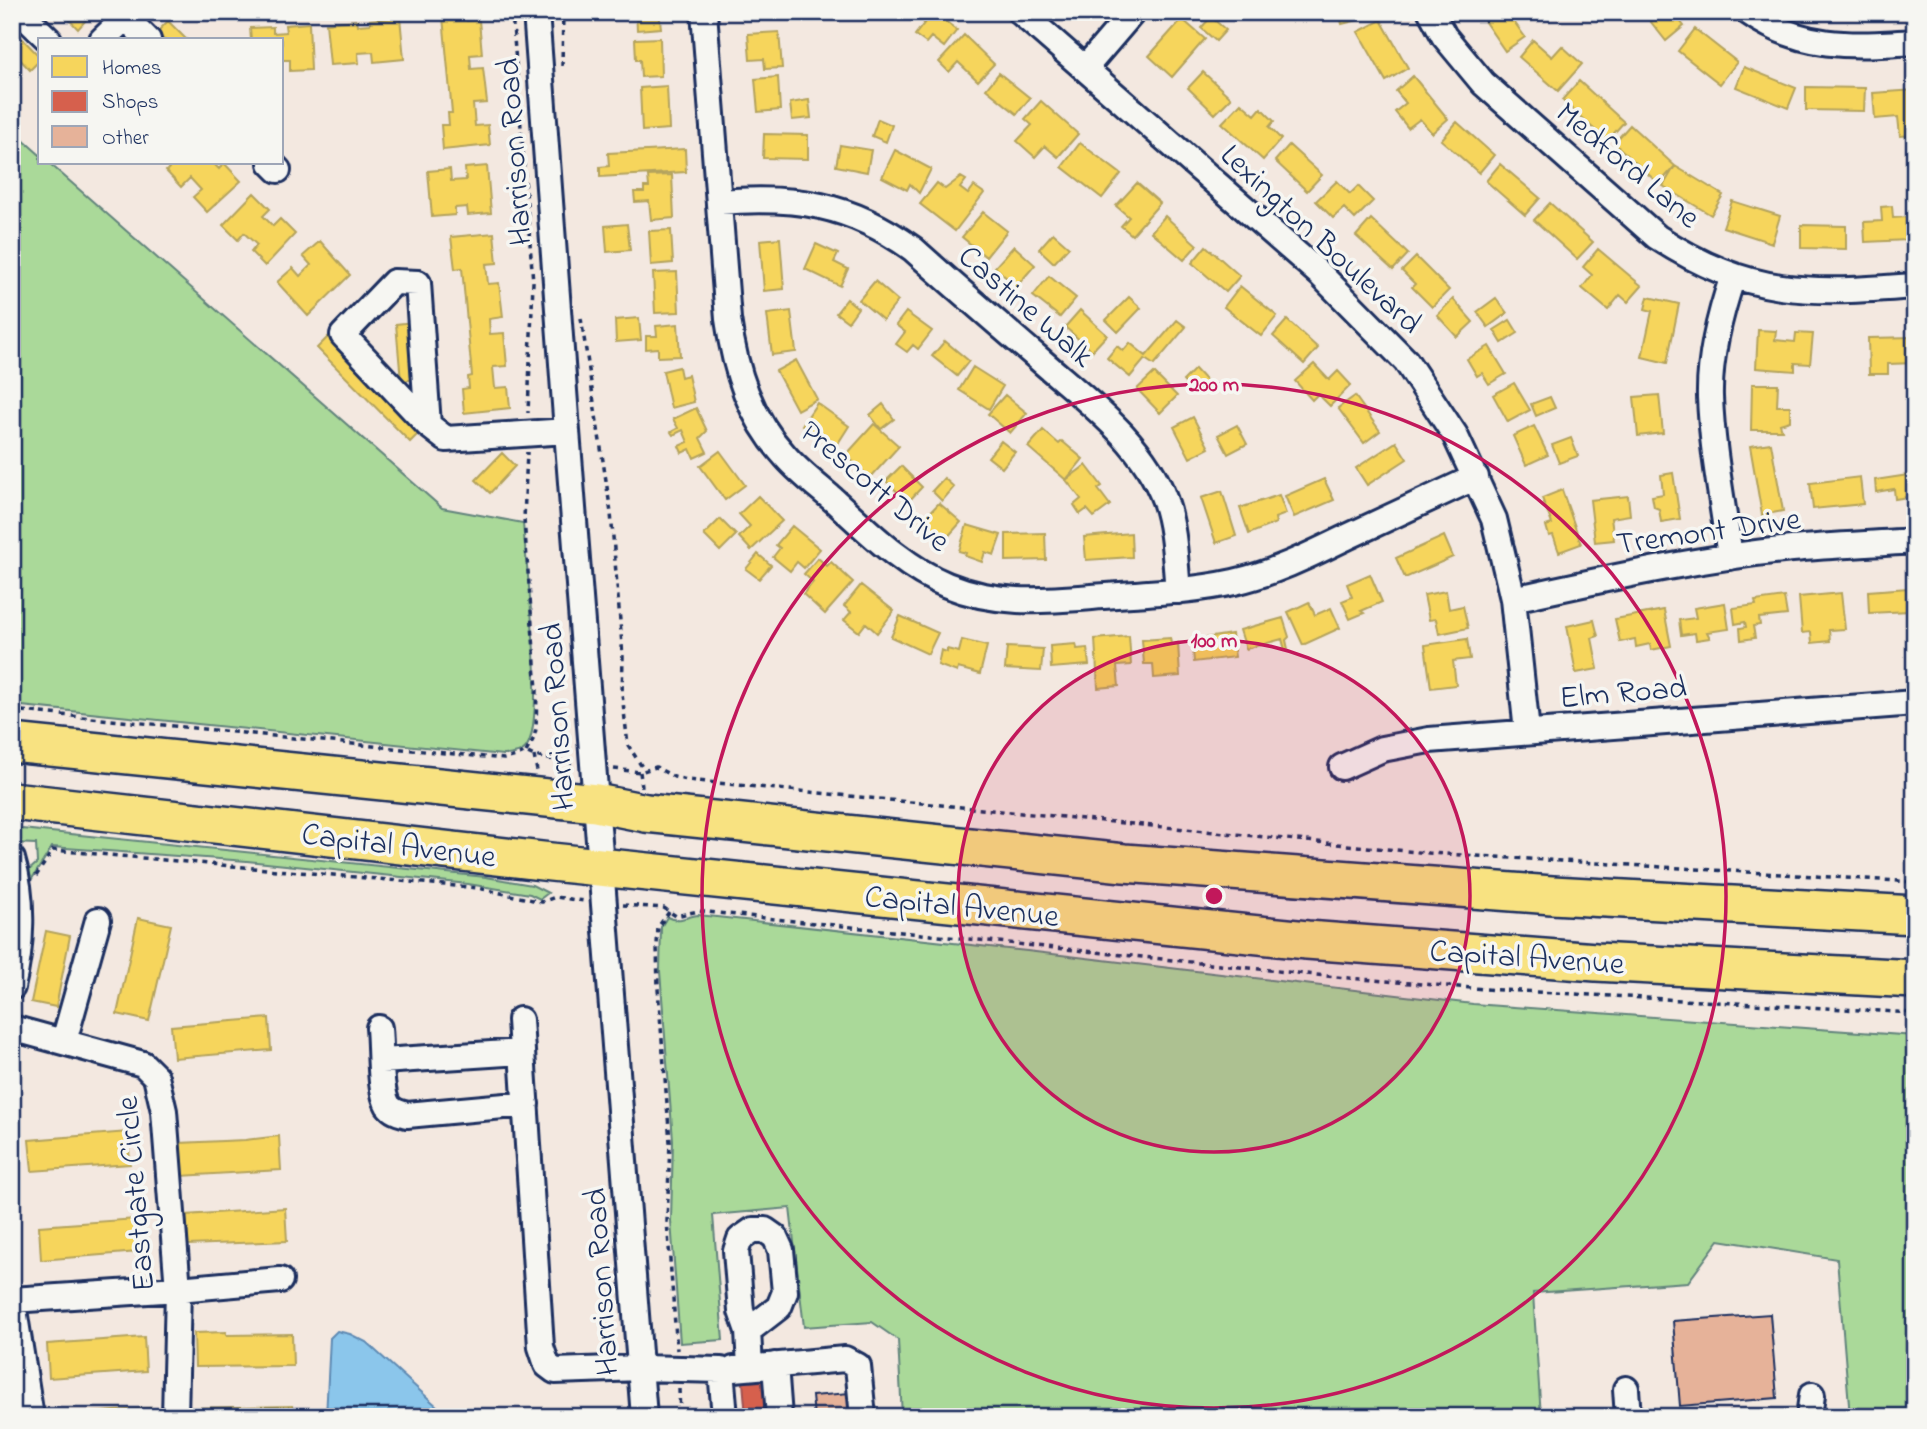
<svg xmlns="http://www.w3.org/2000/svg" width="1927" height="1429" font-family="'Indie Flower',sans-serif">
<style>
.green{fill:#aad999;stroke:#62847c;stroke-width:2}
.water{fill:#8bc6eb;stroke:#5e8ab3;stroke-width:2}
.homes{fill:#f6d55c;stroke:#b4a35d;stroke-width:2}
.shops{fill:#d6604d;stroke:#9e5152;stroke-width:2}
.building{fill:#e6b299;stroke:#1b2f5e;stroke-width:2}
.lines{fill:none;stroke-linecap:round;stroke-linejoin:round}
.minor-casing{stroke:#1b2f5e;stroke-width:30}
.highway-casing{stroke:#1b2f5e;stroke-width:42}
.path{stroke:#1b2f5e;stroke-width:3.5;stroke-dasharray:5 5;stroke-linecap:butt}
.minor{stroke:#f6f6f2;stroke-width:24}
.highway{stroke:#f8e281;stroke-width:37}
.ring{fill:none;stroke:#c2185b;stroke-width:3.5}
.labels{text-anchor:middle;stroke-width:7;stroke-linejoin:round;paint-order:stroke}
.street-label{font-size:32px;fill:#1b2f5e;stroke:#f6f6f2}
.centre{fill:#c2185b;stroke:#f6f6f2;stroke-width:3.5}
.ring-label{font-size:21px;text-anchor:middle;font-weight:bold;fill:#c2185b;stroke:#f6f6f2;stroke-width:7;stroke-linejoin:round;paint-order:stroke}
</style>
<rect width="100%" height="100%" fill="#f3e8e0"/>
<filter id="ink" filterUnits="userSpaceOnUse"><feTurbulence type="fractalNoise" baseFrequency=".0143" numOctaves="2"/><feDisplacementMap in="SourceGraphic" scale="14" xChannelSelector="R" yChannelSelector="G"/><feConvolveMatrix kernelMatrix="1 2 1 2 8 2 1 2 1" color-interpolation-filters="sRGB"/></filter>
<g filter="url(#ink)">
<path class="green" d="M12,130L40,155V163H49L442,508L523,523C526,566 546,715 527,746C522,754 512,755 503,755L12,705Z
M12,828L486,877L532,885L548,893L540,899L530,894L468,884L411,878L247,861L52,847L30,882H26L28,871L37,863L36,844L12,843Z
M698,915L1027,951L1473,1004L1915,1036V1417H1850L1837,1259L1719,1240L1688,1282L1533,1293L1541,1417H902L898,1340L872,1322L804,1327L790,1208L713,1215L723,1340L680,1343L671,1221L673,1140L660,971L661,927L667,917C679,923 687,916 698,915Z"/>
<path class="water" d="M337,1331L350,1334L366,1342L449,1417H326L330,1338Z"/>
<path class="homes" d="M62,12H93L78,29Z
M439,12H466L467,21L479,20L482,54L470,55L471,69L483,68L487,103L473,104L475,126L488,125L490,145L443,150L441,125H449L448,113H452L443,17H440Z
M636,12H659L661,28L637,30Z
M933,12L957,30L944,47L931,37L926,43L915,35Z
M1339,12H1373L1374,16L1342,24Z
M1478,12H1507L1525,37L1505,51Z
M1643,12H1673L1684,26L1666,41Z
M400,17L404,59L374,62L373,52L358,53L359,63L330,65L326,23L357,20L358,25L370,24V20Z
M1211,17L1226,30L1216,41L1201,28Z
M1182,19L1205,39L1172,77L1149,56Z
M1381,20L1408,68L1386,81L1358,32Z
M168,21L187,40H164L157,32Z
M309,23L311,70L290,71V60H282V40H251L250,28L273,27V33L286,32L285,25Z
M12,28L40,57V60L30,70L12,51Z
M1695,29L1737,62L1720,84L1678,51Z
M779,32L782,68L765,69L764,59L750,60L748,34Z
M964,35L994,64L978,81L958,62L949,72L939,62Z
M660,38L661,76L641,77L640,60H636L635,39Z
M1533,40L1552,57L1562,46L1582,64L1558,91L1519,57Z
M1744,67L1796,88L1788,108L1736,87Z
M1203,72L1231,98L1215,114L1188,88Z
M999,73L1030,98L1017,114L986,89Z
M1413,76L1448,119L1432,133L1420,119L1408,128L1395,112L1406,103L1396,91Z
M778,77L780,110L758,112L755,79Z
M1579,81L1624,122L1607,141L1562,100Z
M667,86L669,129L642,131L640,88Z
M1806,87L1865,88L1864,111L1806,110Z
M1915,90V135L1900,136L1898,117L1875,119L1873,93Z
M809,100L811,118L792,120L790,103Z
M1041,101L1078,134L1058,157L1045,146L1035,157L1017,141L1032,125L1025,119Z
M1241,103L1255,115L1261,108L1274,121L1269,127L1281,139L1263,160L1222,123Z
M878,119L892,125L886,142L872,136Z
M1457,122L1494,155L1479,173L1441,140Z
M1630,125L1675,166L1659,184L1614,143Z
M764,134L808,135V159L763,158Z
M1080,143L1121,174L1102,198L1062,167Z
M840,145L871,150L867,172L836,166Z
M1289,145L1322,175L1307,191L1275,161Z
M685,149L686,172L600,177V167L609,166L608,153Z
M895,150L931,169L919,193L910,184L907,190L882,177Z
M174,163H213L219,169L224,163L241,181L207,212L193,197L201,190L190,178L181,187L166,171Z
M1500,164L1540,198L1525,215L1486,181Z
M487,166L491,213L468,215L467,207L455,208V215L432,217L428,171L450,169L451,181L466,180L465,168Z
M1675,166L1723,195L1711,215L1663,186Z
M672,175L674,218L651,220L649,201L635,202L634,192H644V187H649L648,176Z
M961,177L966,180L960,188L968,194L974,186L984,193L955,231L920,204L937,183L945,189Z
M1337,181L1350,194L1358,186L1373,201L1355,219L1344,208L1333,218L1316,201Z
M1137,183L1160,203L1132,235L1121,226L1129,217L1116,206Z
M254,193L270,209L263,216L273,226L280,219L295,234L265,266L251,252L257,245L244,233L238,240L223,225Z
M1732,201L1780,216L1772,243L1723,227Z
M1550,203L1593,242L1577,259L1534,220Z
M1892,206L1893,218L1907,217L1908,240L1865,242L1864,222L1882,221L1881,207Z
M983,212L1007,231L986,257L962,237Z
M1165,216L1197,245L1184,260L1151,232Z
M1371,219L1408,254L1393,270L1356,236Z
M627,224L630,250L607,252L605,226Z
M1801,225L1846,226V249L1801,248Z
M671,230L673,263L651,265L649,231Z
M494,233L497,263L486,264L488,284L499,283L503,317L489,319L490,334L504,333L507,366L493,367L495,388L508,387L510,408L464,413L462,389L469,388L468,377L472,376L462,268L455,269L451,237Z
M1053,233L1069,247L1054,263L1039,249Z
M780,238L784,289L764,291L760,240Z
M320,241L350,275L308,316L277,282L293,268L300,276L311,265L303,256Z
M816,244L838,254L834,262L848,269L840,286L805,269Z
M1014,246L1035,265L1016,287L995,267Z
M1206,246L1240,276L1226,292L1192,263Z
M1598,249L1642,286L1628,302L1620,295L1608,310L1582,288L1592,275L1583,267Z
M1416,257L1449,290L1432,307L1412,287L1415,284L1402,271Z
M677,272L679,312L655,313L653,273Z
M1049,276L1076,298L1060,317L1033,296Z
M875,281L898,301L883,320L859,300Z
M1240,286L1277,316L1261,336L1224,307Z
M1129,297L1141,308L1118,332L1106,320Z
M1648,297L1679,304L1667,363L1642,357L1652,311L1645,309Z
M1496,298L1507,313L1488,327L1477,312Z
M847,299L858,308L848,322L836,313Z
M1453,299L1473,322L1457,337L1437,315Z
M1080,310L1107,335L1092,351L1065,327Z
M791,311L796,352L772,355L767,314Z
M906,312L932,331L918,349L913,345L907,352L896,344L905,332L896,325Z
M639,318L641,340L616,342L615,320Z
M1177,320L1186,327L1154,365L1145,359L1130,377L1107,358L1117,346L1123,351L1130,343L1146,356Z
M1287,320L1318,348L1304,364L1273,336Z
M1510,320L1518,333L1502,343L1494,330Z
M413,322L418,379L401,381L396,324Z
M678,324L680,356L658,357V348L646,349V336H657L656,326Z
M1758,330L1776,331L1775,340L1795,342L1796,333L1813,334L1810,364L1795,363V371L1756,368Z
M328,337L421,431L410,442L317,348Z
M1915,337V363L1888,364V374H1869L1868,338Z
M945,341L969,361L957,376L932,356Z
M1489,346L1506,374L1489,384L1482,373L1477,376L1467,359Z
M796,360L817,399L797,410L776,371Z
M1314,364L1329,380L1338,371L1351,385L1330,406L1318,394L1312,400L1295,381Z
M679,367L681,377L688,375L694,402L671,408L663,371Z
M973,367L1003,386L989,409L959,390Z
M1195,369L1207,382L1195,394L1183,381Z
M1154,373L1177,396L1160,413L1137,389Z
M1514,383L1530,410L1508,422L1493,395Z
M1752,384H1778L1777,406H1790V421L1780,424L1782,430H1751Z
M1005,395L1027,413L1010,433L988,414Z
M1659,395L1663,433L1638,436L1634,397Z
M1355,396L1380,431L1364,443L1338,408Z
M1550,397L1555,408L1536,416L1531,404Z
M817,403L849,426L835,448L802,425Z
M883,404L894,419L881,429L870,415Z
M696,408L707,431L700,438L707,452L694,458L690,449L682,453L679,446L688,442L683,430L673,435L671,432L678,428L673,419Z
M1193,417L1209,448L1190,458L1174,427Z
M874,424L899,446L870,478L846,455Z
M1237,425L1247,444L1228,454L1218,435Z
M1534,426L1548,455L1526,465L1513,436Z
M1043,430L1059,444L1062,441L1083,459L1066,480L1028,447Z
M1571,438L1578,456L1559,463L1552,445Z
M1001,441L1015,452L1002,468L988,457Z
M1396,442L1407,459L1367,485L1356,468Z
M1771,443L1783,511L1762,515L1750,446Z
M720,451L745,485L725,500L700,466Z
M502,453L515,466L490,493L476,480Z
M1086,465L1102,486L1098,489L1110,505L1094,517L1087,509L1080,514L1074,505L1081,499L1066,480Z
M901,466L922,487L908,502L886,481Z
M1673,473L1680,519L1661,522L1659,509L1654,507L1652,496L1663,494L1661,475Z
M1915,474V496L1895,499L1894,489L1876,492L1875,480Z
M1860,477L1863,504L1813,509L1810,483Z
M944,478L954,487L942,501L932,491Z
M1324,479L1334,500L1294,517L1285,496Z
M1562,490L1581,544L1559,552L1553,535L1549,536L1546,526L1552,524L1542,498Z
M1222,491L1236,536L1216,543L1201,498Z
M1279,495L1286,514L1275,518L1276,523L1249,534L1240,508Z
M758,496L782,521L751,550L739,537L750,526L739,514Z
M1628,496L1630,515L1611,518L1614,540L1595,542L1590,500Z
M939,503L961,522L944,541L922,521Z
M720,519L736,535L720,551L704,535Z
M967,525L1001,535L994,555L985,552L982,562L965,556L966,553L959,551Z
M792,526L820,549L804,568L797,562L790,571L773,557L780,548L776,545Z
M1045,533L1046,560L1006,561V534Z
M1131,533L1132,557L1086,560L1084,537Z
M1444,536L1453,557L1405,578L1396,558Z
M758,554L771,565L759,579L746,569Z
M818,558L827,566L831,562L853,582L825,614L803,594L813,582L804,574Z
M1370,574L1382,602L1361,611L1364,613L1350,619L1342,601L1352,597L1347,584Z
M861,585L894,611L877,633L866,623L859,632L844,620L851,612L844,606Z
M1908,588L1910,611L1869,613L1868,591Z
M1446,591L1449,609L1463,606L1468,628L1439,634L1436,619L1429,620L1424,595Z
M1841,593L1845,629L1829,630L1830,641L1812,643L1811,632L1802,633L1799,597Z
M1784,597L1787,615L1759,618L1760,625L1753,626L1755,638L1741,640L1740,628L1746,627L1745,622L1735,624L1733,608L1756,605L1755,601Z
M1309,602L1315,615L1331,608L1340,628L1303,645L1288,612Z
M1725,603L1729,629L1707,632L1710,638L1696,640L1695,633L1681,635L1679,620L1696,618L1694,608Z
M1664,610L1671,646L1651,650L1650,644L1636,647L1635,639L1620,642L1615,619Z
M900,616L938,633L928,654L891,637Z
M1283,618L1289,637L1286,640L1288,649L1285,650L1282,639L1246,649L1240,630Z
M1594,620L1598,636L1592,638L1598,669L1576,673L1567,626Z
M1232,634L1235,657L1194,662L1192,640Z
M1129,636L1131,665L1117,666L1119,686L1098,688L1095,639Z
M1170,638L1171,644L1178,643L1180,676L1154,678L1153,664H1144L1142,640Z
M1467,639L1470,659L1453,661L1456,685L1431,688L1425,645Z
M962,640L987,646L980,674L958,668L957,672L938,665L941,650L947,652V649L959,652Z
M1076,644L1077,649L1087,648L1089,665L1051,668L1050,646Z
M1007,647L1043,649L1041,671L1005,669Z
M138,918L171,925L149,1021L117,1014Z
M46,931L70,936L56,1007L31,1002Z
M269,1018L271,1050L174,1058L171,1026Z
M128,1132L130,1164L32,1171L29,1140Z
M279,1136L281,1170L181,1176L179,1143L245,1140Z
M285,1208L287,1241L188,1245L186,1215Z
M136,1219L138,1252L41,1260L39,1226Z
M226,1332V1335L292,1334L293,1366L195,1367L194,1333Z
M144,1337L146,1371L49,1378L47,1344Z
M292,1406V1417H194V1408Z
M151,1408L152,1417H53L52,1416Z"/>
<path class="shops" d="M765,1381L767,1417H746L743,1382Z"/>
<path class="building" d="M1770,1314L1777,1398L1680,1406L1673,1321Z
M850,1393L851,1417H814L812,1396Z"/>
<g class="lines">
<defs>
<path id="minor" d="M20,12L49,40
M536,12L567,431L644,1417
M704,12L728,319C735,371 750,418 786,457C801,474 820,488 837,503C870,533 905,568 947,585C996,605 1041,601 1092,597C1140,593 1188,592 1234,582C1274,573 1310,555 1347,537C1390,517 1433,497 1476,477
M1020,12L1321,275L1406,361L1455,435L1494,519L1513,599L1527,732
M1431,12L1444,36L1483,83L1657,237C1750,297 1809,294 1915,286
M1748,12C1802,50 1853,46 1915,42
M126,18L148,40
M102,40L131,12
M1085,68L1133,12
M271,163L278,170
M719,202C795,196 849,203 913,249C954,286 996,322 1038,358C1084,399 1143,440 1165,501C1175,530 1175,561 1178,591
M428,425L343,335L394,282L418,283L428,425L446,439L567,431
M1730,557C1723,504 1712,450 1710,397C1709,357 1720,314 1733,276
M1513,599C1606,579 1698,558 1792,549C1833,545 1874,544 1915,541
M1342,767L1382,749L1429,740L1915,703
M12,859C24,898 22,947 12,987
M520,1020L541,1347L547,1365L555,1371L641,1368L721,1370L725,1417
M12,1028L143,1064L156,1077L164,1111L178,1289L175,1417
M379,1028C381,1047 379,1090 388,1105C393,1112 400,1113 407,1115L526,1104
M64,1041L98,920
M382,1061L522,1052
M12,1297L31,1417
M12,1300L178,1289L280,1280
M748,1331L779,1307L785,1292L781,1250L775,1237L765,1230H753L740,1239L736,1251L741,1311L748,1331L750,1367
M775,1365L779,1417
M734,1369L845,1359L858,1366L863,1417
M1626,1389L1628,1417
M1809,1417L1812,1395"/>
<path id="highway" d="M12,743L596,803L646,813L1124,863L1552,895L1915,915
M12,801L551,862L1307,940L1596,962L1915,979"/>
</defs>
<use href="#minor" class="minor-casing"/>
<use href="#highway" class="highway-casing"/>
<path class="path" d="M512,12L533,282L528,413
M562,66L563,12
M581,318L611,513L623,657L622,694L628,745L644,770
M12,710L504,759L517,756L526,752L534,756L575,764
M526,752L534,738L536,729L537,690L524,519L527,452
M534,756L537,771
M614,769L640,772L656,767L674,777L687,780L1428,853L1915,882
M640,772L642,787
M36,876L53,850L478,888L542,902L555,897L584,901
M623,905L664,908L676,916L698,911L1336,977L1484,989L1915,1013
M669,912L658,927L657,945L658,989L670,1142L667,1221L677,1350
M679,1389L680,1417"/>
<use href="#minor" class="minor"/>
<use href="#highway" class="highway"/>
</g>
</g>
<circle cx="1214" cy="896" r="256" fill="#c2185b" fill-opacity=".12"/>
<g class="ring">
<circle cx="1214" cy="896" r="256"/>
<circle cx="1214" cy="896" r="512"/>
</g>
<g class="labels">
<g class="street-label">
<text transform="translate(513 152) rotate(-94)" y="11">Harrison Road</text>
<text transform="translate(1629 164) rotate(40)" y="11">Medford Lane</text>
<text transform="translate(1322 238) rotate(43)" y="11">Lexington Boulevard</text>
<text transform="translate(1027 305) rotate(41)" y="11">Castine Walk</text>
<text transform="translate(876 485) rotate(40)" y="11">Prescott Drive</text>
<text transform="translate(1708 530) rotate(-8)" y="11">Tremont Drive</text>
<text transform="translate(1623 691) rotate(-5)" y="11">Elm Road</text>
<text transform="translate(556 717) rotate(-94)" y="11">Harrison Road</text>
<text transform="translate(399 844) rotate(7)" y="11">Capital Avenue</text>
<text transform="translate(962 905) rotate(6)" y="11">Capital Avenue</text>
<text transform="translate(1527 956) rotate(4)" y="11">Capital Avenue</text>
<text transform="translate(134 1194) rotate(-95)" y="11">Eastgate Circle</text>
<text transform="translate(600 1282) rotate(-94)" y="11">Harrison Road</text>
</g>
</g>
<circle cx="1214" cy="896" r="10" class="centre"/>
<g class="ring-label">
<text x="1214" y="391">200 m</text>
<text x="1214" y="647">100 m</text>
</g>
<rect width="1927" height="1429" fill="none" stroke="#f6f6f2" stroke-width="42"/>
<rect x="21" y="21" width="1885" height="1387" fill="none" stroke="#1b2f5e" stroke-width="2.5" filter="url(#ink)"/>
<rect x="38" y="38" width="245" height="126" fill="#f6f6f2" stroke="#9ea6b7" stroke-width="2"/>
<rect x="52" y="56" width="35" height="21" fill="#f6d55c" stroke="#9ea6b7" stroke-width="2"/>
<text x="102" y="74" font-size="21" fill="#1b2f5e">Homes</text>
<rect x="52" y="91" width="35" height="21" fill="#d6604d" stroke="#9ea6b7" stroke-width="2"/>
<text x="102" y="108" font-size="21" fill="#1b2f5e">Shops</text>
<rect x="52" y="126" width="35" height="21" fill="#e6b299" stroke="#9ea6b7" stroke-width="2"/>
<text x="102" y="144" font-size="21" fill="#1b2f5e">Other</text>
</svg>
